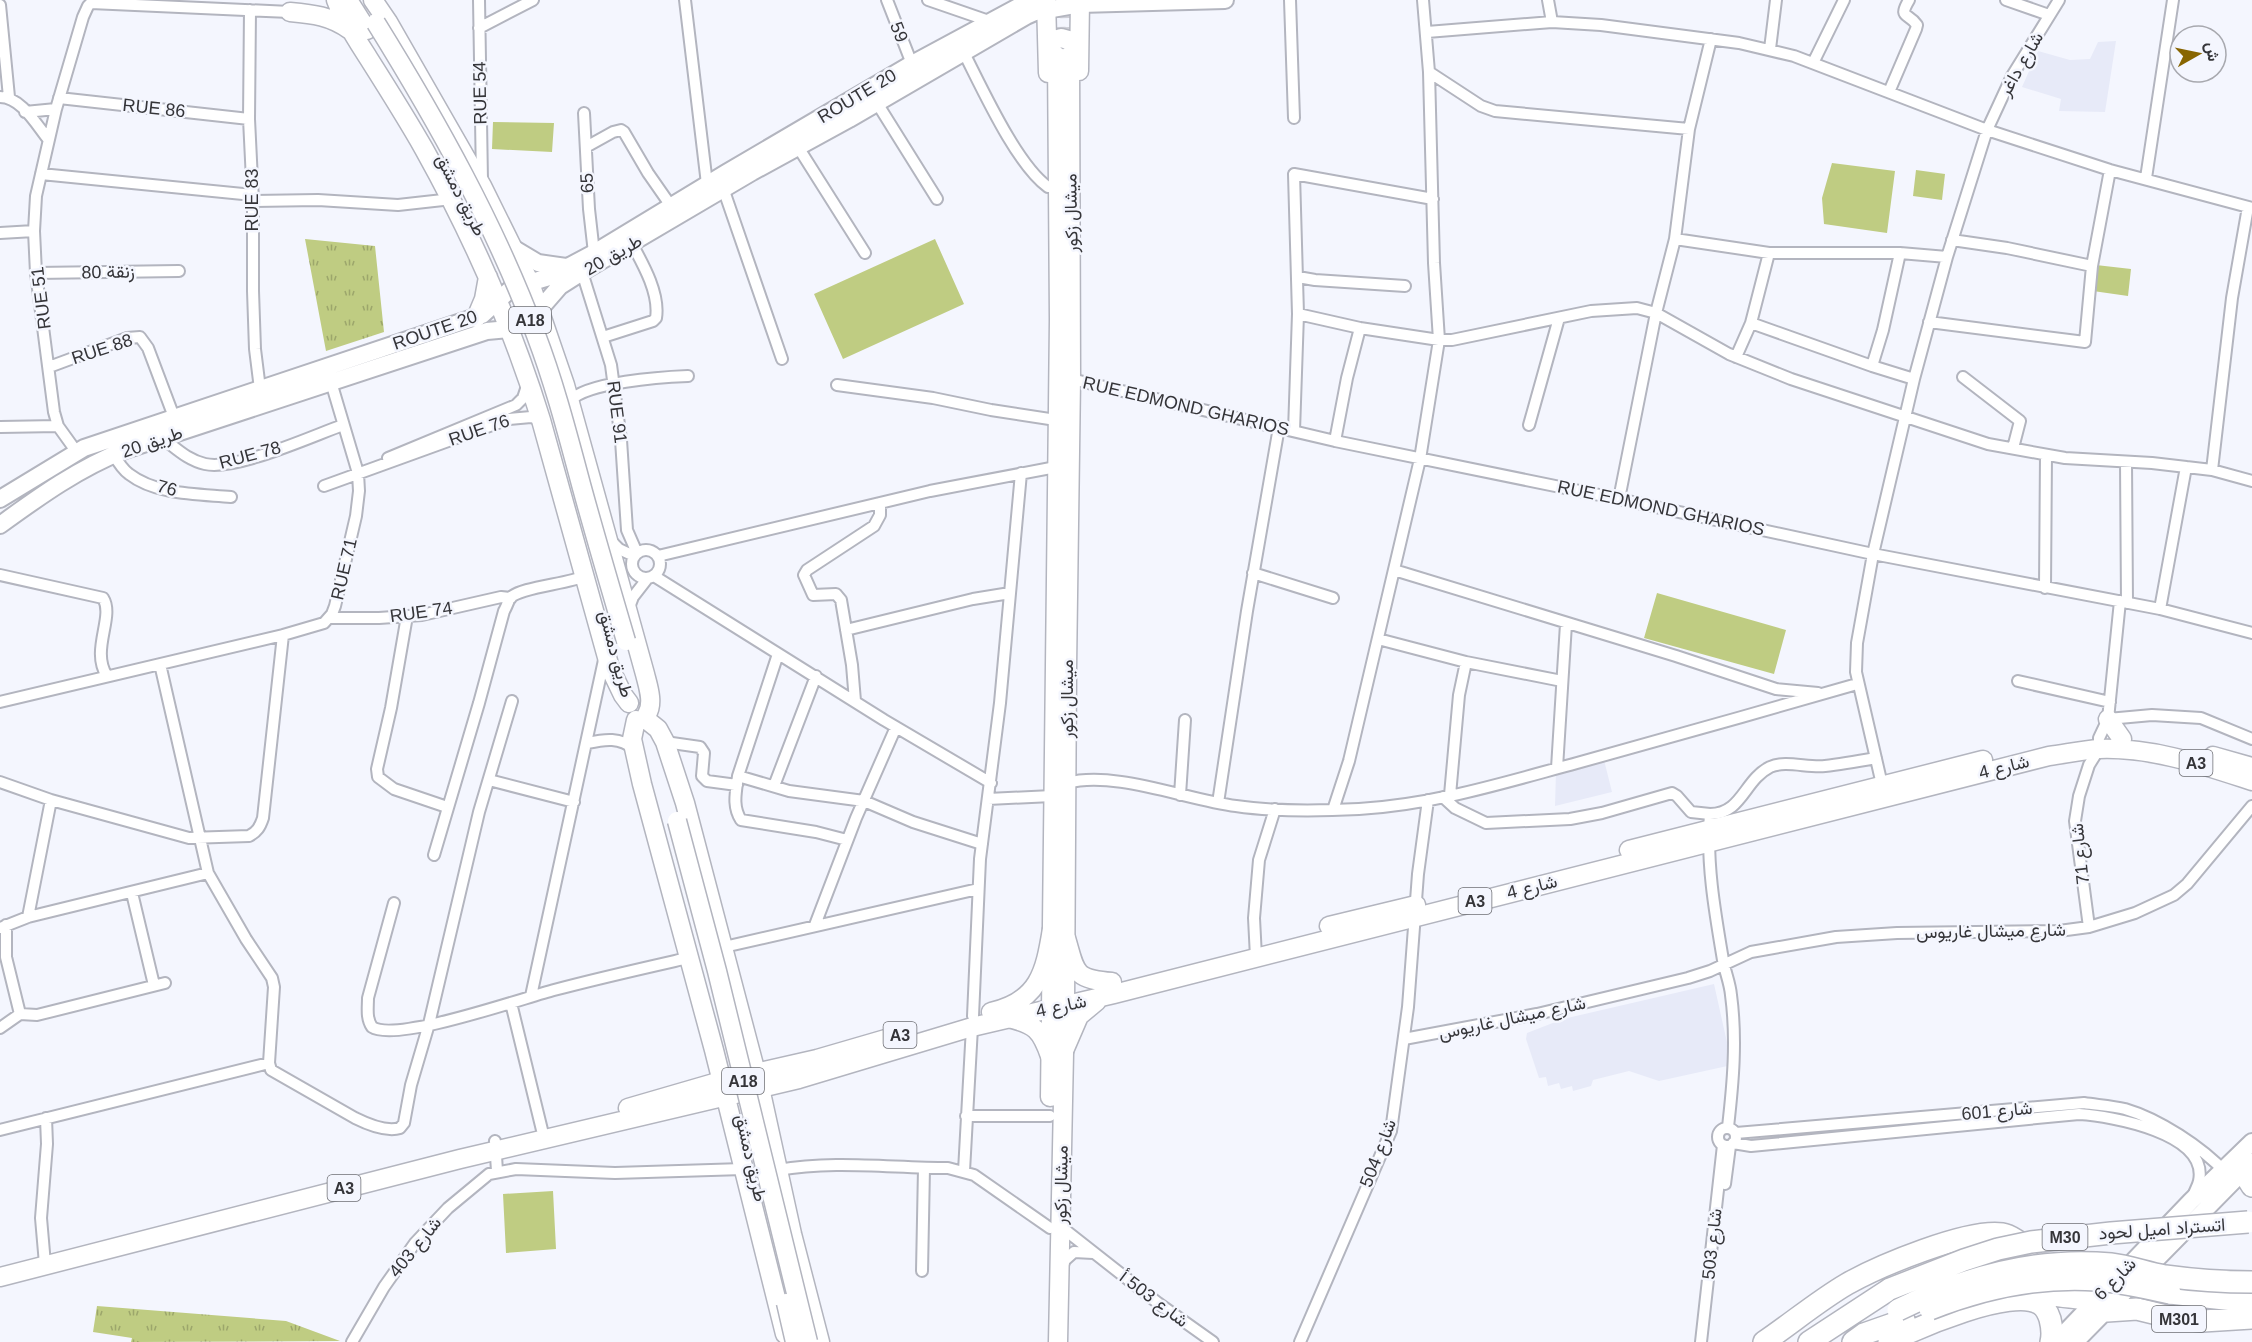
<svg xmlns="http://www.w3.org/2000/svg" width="2252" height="1342" font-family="Arial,Vazirmatn,sans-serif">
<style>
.built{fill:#e7eaf8}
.grass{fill:url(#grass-tufts)}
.pitch{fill:#bfcc82}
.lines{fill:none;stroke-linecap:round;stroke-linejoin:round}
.primary-tunnel{stroke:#cecfd7;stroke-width:18;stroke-dasharray:18 9;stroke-linecap:butt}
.minor-casing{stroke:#b3b5bf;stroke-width:14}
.secondary-casing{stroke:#b3b5bf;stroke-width:20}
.primary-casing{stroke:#b3b5bf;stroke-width:21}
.trunk-casing{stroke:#b3b5bf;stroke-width:21}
.motorway-casing{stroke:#b3b5bf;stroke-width:24}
.minor{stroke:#fff;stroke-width:10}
.secondary{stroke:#fff;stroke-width:16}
.primary{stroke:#fff;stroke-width:18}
.trunk{stroke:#fff;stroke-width:18}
.motorway{stroke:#fff;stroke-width:21}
.trunk-bridge-casing{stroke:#b3b5bf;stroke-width:21;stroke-linecap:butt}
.motorway-bridge-casing{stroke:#b3b5bf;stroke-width:24;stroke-linecap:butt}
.trunk-bridge{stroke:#fff;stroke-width:18}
.motorway-bridge{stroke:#fff;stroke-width:21}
.labels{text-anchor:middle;stroke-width:5;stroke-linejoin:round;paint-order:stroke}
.shield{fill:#f4f6fe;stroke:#6e6f74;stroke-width:1.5}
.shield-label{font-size:16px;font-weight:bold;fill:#353539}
.street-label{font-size:18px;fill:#353539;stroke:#f4f6fe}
</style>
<defs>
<pattern id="grass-tufts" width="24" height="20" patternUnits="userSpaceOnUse" patternTransform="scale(1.5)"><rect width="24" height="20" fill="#bfcc82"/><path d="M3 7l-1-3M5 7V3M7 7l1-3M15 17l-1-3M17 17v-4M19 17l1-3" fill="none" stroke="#9ca66b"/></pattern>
</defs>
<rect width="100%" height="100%" fill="#f4f6fe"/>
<path class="built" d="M2116,41L2105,112L2059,111L2061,99L2022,87L2038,51L2070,60L2090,59L2098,42Z
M1604,760L1612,792L1555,806L1556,772Z
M1714,984L1732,1065L1659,1081L1629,1071L1593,1080L1591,1086L1573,1091L1572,1086L1561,1089L1559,1083L1548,1086L1546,1077L1539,1078L1526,1039L1527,1033L1563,1019Z"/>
<path class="grass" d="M305,239L375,246L384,332L326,351Z
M97,1306L286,1321L340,1341L131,1342L132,1338L93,1332Z"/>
<path class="pitch" d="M493,122L554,123L552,152L492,149Z
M1832,163L1895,171L1887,233L1824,224L1822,198Z
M1916,170L1945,174L1942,200L1913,196Z
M935,239L964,304L843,359L814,294Z
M2096,265L2131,269L2128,296L2093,291Z
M1657,593L1786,630L1774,674L1644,638Z
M553,1191L556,1249L506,1253L503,1194Z"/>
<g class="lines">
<path class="primary-tunnel" d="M1056,0L1057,52
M1069,0L1070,54"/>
<defs>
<path id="minor" d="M479,0L482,180
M685,0L707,184
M887,0L912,64
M928,0L989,21
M1290,0L1294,118
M1548,0L1552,22
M2006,0L2049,15
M91,3L290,12
M0,5L9,97
M250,10L249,119L253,201V291L255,349L260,389
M479,28L533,0
M1427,32L1552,22L1601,25L1739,43L1794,56L1987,130L2110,170L2252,208
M1770,49L1776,0
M963,51C982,88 1016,164 1048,187
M1813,63L1844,0
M1429,72L1481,106L1495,111L1689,129
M1889,92L1916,29L1917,25C1908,12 1898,19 1909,0
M0,97C21,97 36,124 48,139
M59,98L249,119
M877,103L937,199
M25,112L56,109
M584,113L589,209L594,253
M586,147L613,132L621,130L624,132L648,173L671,206
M798,147L865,253
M41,174L253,195
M2146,178L2173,0
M723,188L782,359
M1433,199L1294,174L1298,314L1360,328L1439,340H1452L1591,311L1637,308L1656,313L1729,354L1791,379L1988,444L2065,458L2152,463L2212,470L2252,481
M253,201L318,200L398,205L452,199
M0,233L34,231
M1675,239L1769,253H1900L1947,257
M1952,240L2007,248L2092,266
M582,272L611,365L621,440L627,530L637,553
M36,273L179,271
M1298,277L1315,280L1405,286
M1929,322L2085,342L2092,266L2110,170
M1751,323L1872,366L1883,330L1900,253
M603,337L653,321L656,318C660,294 643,264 632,244
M1736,357L1751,323L1769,253
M1872,366L1914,379
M49,367L127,338L140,337L148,348L174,417
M1963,377L2020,421L2013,448
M1071,379L1335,441L1619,499L1873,554L2160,609L2252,633
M837,385L933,398L991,410L1056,420
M570,401C586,382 663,377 688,376
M1529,425L1559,318
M0,427L58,426
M1294,431L1298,314
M162,438C176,448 187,460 205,464C236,471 312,436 343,425
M1335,441L1347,378L1360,328
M76,451L58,426L54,412L36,273L34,231L36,196L56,109L83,17L88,6L94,0
M114,455C118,462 122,469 129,474C156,495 198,494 231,497
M388,458L516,405L523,398L528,383
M2126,462L2127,603
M2212,470L2232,298L2248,207
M324,486L509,419L531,417L541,420
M1619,499L1656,313L1675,239L1689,129L1711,39
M610,540L619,549L634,556
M632 564a14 14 0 1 1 28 0a14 14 0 1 1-28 0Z
M658,556L930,491L1056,467
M1394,570L1676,656L1776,689L1818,693
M1253,573L1333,598
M0,575L103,598C115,617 90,650 107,676
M654,576L884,720L991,783
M2045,588L2046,455
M2160,609L2186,467
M628,610L633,597L647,579
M407,616L391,708L377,769L378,777L394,789L447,807
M330,618H379L422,615L501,597L511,598
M846,630L973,599L1010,593
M1378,639L1466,662L1562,681
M778,654L738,776L789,791L864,801L913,822L982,844
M160,664L208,873L246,939L272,978L274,987L269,1063L271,1070L355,1118C367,1124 387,1132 400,1128L404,1123L411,1085L429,1024L479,812L512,701
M2018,681L2110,702
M855,701L852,665L841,600L836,594L813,595L804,575L807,570L874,526L880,515V503
M0,702L283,635L324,623L332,614L335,606L356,516L359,491L358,473L331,382
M2108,719L2152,715L2201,718L2252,739
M665,742L700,747L704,753L702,776L707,781L737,785
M588,743C605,739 620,737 634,749
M1557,768L1566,624
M738,776C736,792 732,806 741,820L816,832L847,840
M489,780L574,802
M0,782L51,800L189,838L249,836C257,832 260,827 263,818L283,635
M1067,783C1114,770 1187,800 1236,806C1276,812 1319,811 1359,809C1433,805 1506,782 1577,763C1670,737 1764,711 1857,684
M774,786L816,676
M1883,789L1856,672L1857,643L1873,554L1914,379L1947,257L1987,130L2012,76L2059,0
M1180,795L1185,720
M1450,795L1459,695L1466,662
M1443,797L1455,808L1486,823L1570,819L1602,813L1672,793L1677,796L1691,812L1710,814C1706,862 1715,913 1723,960C1725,972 1730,983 1731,995C1737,1040 1733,1083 1728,1127
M988,799L1052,796
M1218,803L1247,611L1279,427
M1333,810L1349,761L1420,459L1439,340L1434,263L1429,72L1423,0
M1710,814C1742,814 1744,780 1770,767C1785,760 1808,768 1825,766C1842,764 1859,761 1876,758
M434,855L479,703L504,611C506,608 508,602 510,598C520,587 568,584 585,576
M132,893L154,985
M394,903L368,998C368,1008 366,1018 372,1027C396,1043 523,998 554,990C599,978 644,968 688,958
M28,917L51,800
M6,925V957L20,1014
M815,925L856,818L896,727
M2089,927L2075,821L2079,796L2089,765L2099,749V738L2108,719L2120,601
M0,928L28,917L208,873
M724,947L978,889
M1256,957L1254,918L1259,860L1275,809
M531,996L604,660
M511,1003L542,1130
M973,1016L980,859L1000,703L1021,473
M0,1028L20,1014L37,1015L165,983
M1404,1039L1537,1014L1688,978L1710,971L1751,952L1836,937L1897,933L2059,931L2089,927L2135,913L2174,895L2187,884L2252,806
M966,1116H1050
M1718 1137a9 9 0 1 1 18 0a9 9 0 1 1-18 0Z
M0,1130L269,1063
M1736,1133L2084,1103C2097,1105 2112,1106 2125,1109C2159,1119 2202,1147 2226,1173
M495,1141L497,1171
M1733,1143L1751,1146L2079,1114C2111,1116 2209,1133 2199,1181C2198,1186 2195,1190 2194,1194
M778,1170C834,1160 891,1168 948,1168L974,1175L1050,1228
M964,1171L972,1027
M1725,1184L1730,1146
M1060,1226L1158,1303L1213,1342
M45,1264L41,1218L47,1144L46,1118
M1062,1267L1065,1260L1074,1252L1093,1253
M922,1271L924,1168
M352,1342L384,1287L415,1243L448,1208L489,1174L516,1169L615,1173L743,1169
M1300,1342L1391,1131L1408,1007L1418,874L1428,800
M1701,1342L1723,1145"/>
<path id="secondary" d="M513,248L538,263L566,267
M0,499L84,448L482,315L512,288L549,277L594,253L726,173L912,64L1031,0
M0,525C40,496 79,468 125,450L487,331L509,329L525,321L540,309L560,286L582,272L752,172L849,119L1026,16L1035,12L1080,4L1225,0
M2056,1342L2191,1201L2252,1142
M2075,1342L2251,1163"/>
<path id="primary" d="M1046,0L1048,73
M1048,56L1052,41L1061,38L1072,41L1079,60
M1079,71L1080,0
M1050,1097L1059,320L1057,56
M1058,1342L1065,1005L1067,669L1071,379L1070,55"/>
<path id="trunk" d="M336,0C344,21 357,40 369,59C388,89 407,119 424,149C472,235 512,326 541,420L610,668L623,695L629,703
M348,0L367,30
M373,0L388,22L482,186L530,283L565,385L645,674C648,686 654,703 647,714
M290,12C313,14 331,16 350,30
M476,318L484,299L488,277
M2108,719L2122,739
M636,720L632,739L642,784L714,1050L785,1334
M648,721L658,729L665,742L685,803L760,1088L792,1234L820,1342
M2213,756L2252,767
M1629,850L1983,760
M1329,926L1416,905
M1066,938C1076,972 1073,979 1112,982
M991,1012C1039,1001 1045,972 1052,929
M1008,1018C1035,1024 1041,1030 1050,1056
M1063,1053L1079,1016L1097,1001
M628,1108L721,1081L817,1059L903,1034
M0,1277L460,1159L799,1079L972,1027L1114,994L2049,756C2065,754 2082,750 2099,749C2152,747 2203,765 2252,781"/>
<path id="motorway" d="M2249,1164L2247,1178L2252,1186
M2170,1293L2252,1302
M2107,1311L2137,1309L2174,1318L2203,1321L2252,1318
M1764,1342C1792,1323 1818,1301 1847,1284C1879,1266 1967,1229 2002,1234C2009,1235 2014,1239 2019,1242C2028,1255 2030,1272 2039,1285C2051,1302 2077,1293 2092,1302
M1809,1342L1890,1289
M1853,1342L1864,1334L1904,1320
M1889,1342C1917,1328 2012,1286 2040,1304C2045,1307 2048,1313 2050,1319C2052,1327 2053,1334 2051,1342"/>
</defs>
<use href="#minor" class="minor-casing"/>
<use href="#secondary" class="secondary-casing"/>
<use href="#primary" class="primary-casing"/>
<use href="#trunk" class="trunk-casing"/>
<use href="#motorway" class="motorway-casing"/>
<use href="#minor" class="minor"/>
<use href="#secondary" class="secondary"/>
<use href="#primary" class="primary"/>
<use href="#trunk" class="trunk"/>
<use href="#motorway" class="motorway"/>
<defs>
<path id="trunk-bridge" d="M376,23C438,123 495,225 536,335C555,385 568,436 582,488C596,539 611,590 626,641
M677,821L717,971L808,1342
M786,1303L795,1342"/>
<path id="motorway-bridge" d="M1890,1289L1964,1260L1998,1249L2031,1242L2111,1233L2248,1222
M1930,1309C1983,1288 2040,1276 2097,1280C2122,1282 2146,1288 2170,1293
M1898,1310C1965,1277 2036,1257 2111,1264C2129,1266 2147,1273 2165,1276C2194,1280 2223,1282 2252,1282"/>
</defs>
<use href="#trunk-bridge" class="trunk-bridge-casing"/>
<use href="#motorway-bridge" class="motorway-bridge-casing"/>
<use href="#trunk-bridge" class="trunk-bridge"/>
<use href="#motorway-bridge" class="motorway-bridge"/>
</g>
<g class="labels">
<g class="shield">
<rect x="509" y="307" width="42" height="26" rx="4.5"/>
<rect x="2179.5" y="750" width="33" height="26" rx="4.5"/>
<rect x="1458.5" y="888" width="33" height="26" rx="4.5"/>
<rect x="883.5" y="1022" width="33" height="26" rx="4.5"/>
<rect x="722" y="1068" width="42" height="26" rx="4.5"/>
<rect x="327.5" y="1175" width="33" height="26" rx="4.5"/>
<rect x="2042.5" y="1224" width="45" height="26" rx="4.5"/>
<rect x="2152" y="1306" width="54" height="26" rx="4.5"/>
</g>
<g class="shield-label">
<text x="530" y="326">A18</text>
<text x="2196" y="769">A3</text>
<text x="1475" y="907">A3</text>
<text x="900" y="1041">A3</text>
<text x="743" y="1087">A18</text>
<text x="344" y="1194">A3</text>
<text x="2065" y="1243">M30</text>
<text x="2179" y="1325">M301</text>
</g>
<g class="street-label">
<text transform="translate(899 32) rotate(69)" y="6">59</text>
<text transform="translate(2021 64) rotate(-60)" y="6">شارع داغر</text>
<text transform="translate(480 93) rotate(-91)" y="6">RUE 54</text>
<text transform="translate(857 96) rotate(-31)" y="6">ROUTE 20</text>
<text transform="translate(154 108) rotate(6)" y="6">RUE 86</text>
<text transform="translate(587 183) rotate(-93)" y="6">65</text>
<text transform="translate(461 195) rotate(63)" y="6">طريق دمشق</text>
<text transform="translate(252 200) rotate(-90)" y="6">RUE 83</text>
<text transform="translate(1071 213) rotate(-91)" y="6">ميشال زكور</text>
<text transform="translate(613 255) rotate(-30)" y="6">طريق 20</text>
<text transform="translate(108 272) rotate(-1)" y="6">زنقة 80</text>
<text transform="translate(41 298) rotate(-97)" y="6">RUE 51</text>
<text transform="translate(435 330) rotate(-19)" y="6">ROUTE 20</text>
<text transform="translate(102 349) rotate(-18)" y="6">RUE 88</text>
<text transform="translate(1186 406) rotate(13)" y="6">RUE EDMOND GHARIOS</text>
<text transform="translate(617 412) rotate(83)" y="6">RUE 91</text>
<text transform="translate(479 430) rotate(-19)" y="6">RUE 76</text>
<text transform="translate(152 442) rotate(-19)" y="6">طريق 20</text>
<text transform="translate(250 455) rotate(-15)" y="6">RUE 78</text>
<text transform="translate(167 488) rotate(15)" y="6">76</text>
<text transform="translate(1661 508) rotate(12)" y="6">RUE EDMOND GHARIOS</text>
<text transform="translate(344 569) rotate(-77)" y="6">RUE 71</text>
<text transform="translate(421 612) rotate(-8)" y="6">RUE 74</text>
<text transform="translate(616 654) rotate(75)" y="6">طريق دمشق</text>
<text transform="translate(1067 699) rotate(-90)" y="6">ميشال زكور</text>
<text transform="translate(2004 767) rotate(-14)" y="6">شارع 4</text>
<text transform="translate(2080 854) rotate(-96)" y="6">شارع 71</text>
<text transform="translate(1532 887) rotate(-14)" y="6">شارع 4</text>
<text transform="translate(1991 931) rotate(-1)" y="6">شارع ميشال غاريوس</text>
<text transform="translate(1061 1006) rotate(-12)" y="6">شارع 4</text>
<text transform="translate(1512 1018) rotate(-12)" y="6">شارع ميشال غاريوس</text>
<text transform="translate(1997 1111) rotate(-5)" y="6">شارع 601</text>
<text transform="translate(1378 1153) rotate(-69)" y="6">شارع 504</text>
<text transform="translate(751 1158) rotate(77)" y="6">طريق دمشق</text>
<text transform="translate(1061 1185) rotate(-89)" y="6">ميشال زكور</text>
<text transform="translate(2162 1229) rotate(-4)" y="6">اتستراد اميل لحود</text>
<text transform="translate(1712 1244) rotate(-84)" y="6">شارع 503</text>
<text transform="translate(415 1247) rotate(-51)" y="6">شارع 403</text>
<text transform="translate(2115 1279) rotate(-46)" y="6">شارع 6</text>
<text transform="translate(1154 1299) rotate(37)" y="6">شارع 503 أ</text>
</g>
</g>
<g transform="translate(2198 54) rotate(81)"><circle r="28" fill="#f4f6fe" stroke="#a8a9af" stroke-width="1.5"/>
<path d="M0-4.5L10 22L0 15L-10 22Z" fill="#886500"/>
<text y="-9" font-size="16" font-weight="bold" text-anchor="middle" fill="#353539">ش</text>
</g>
</svg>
